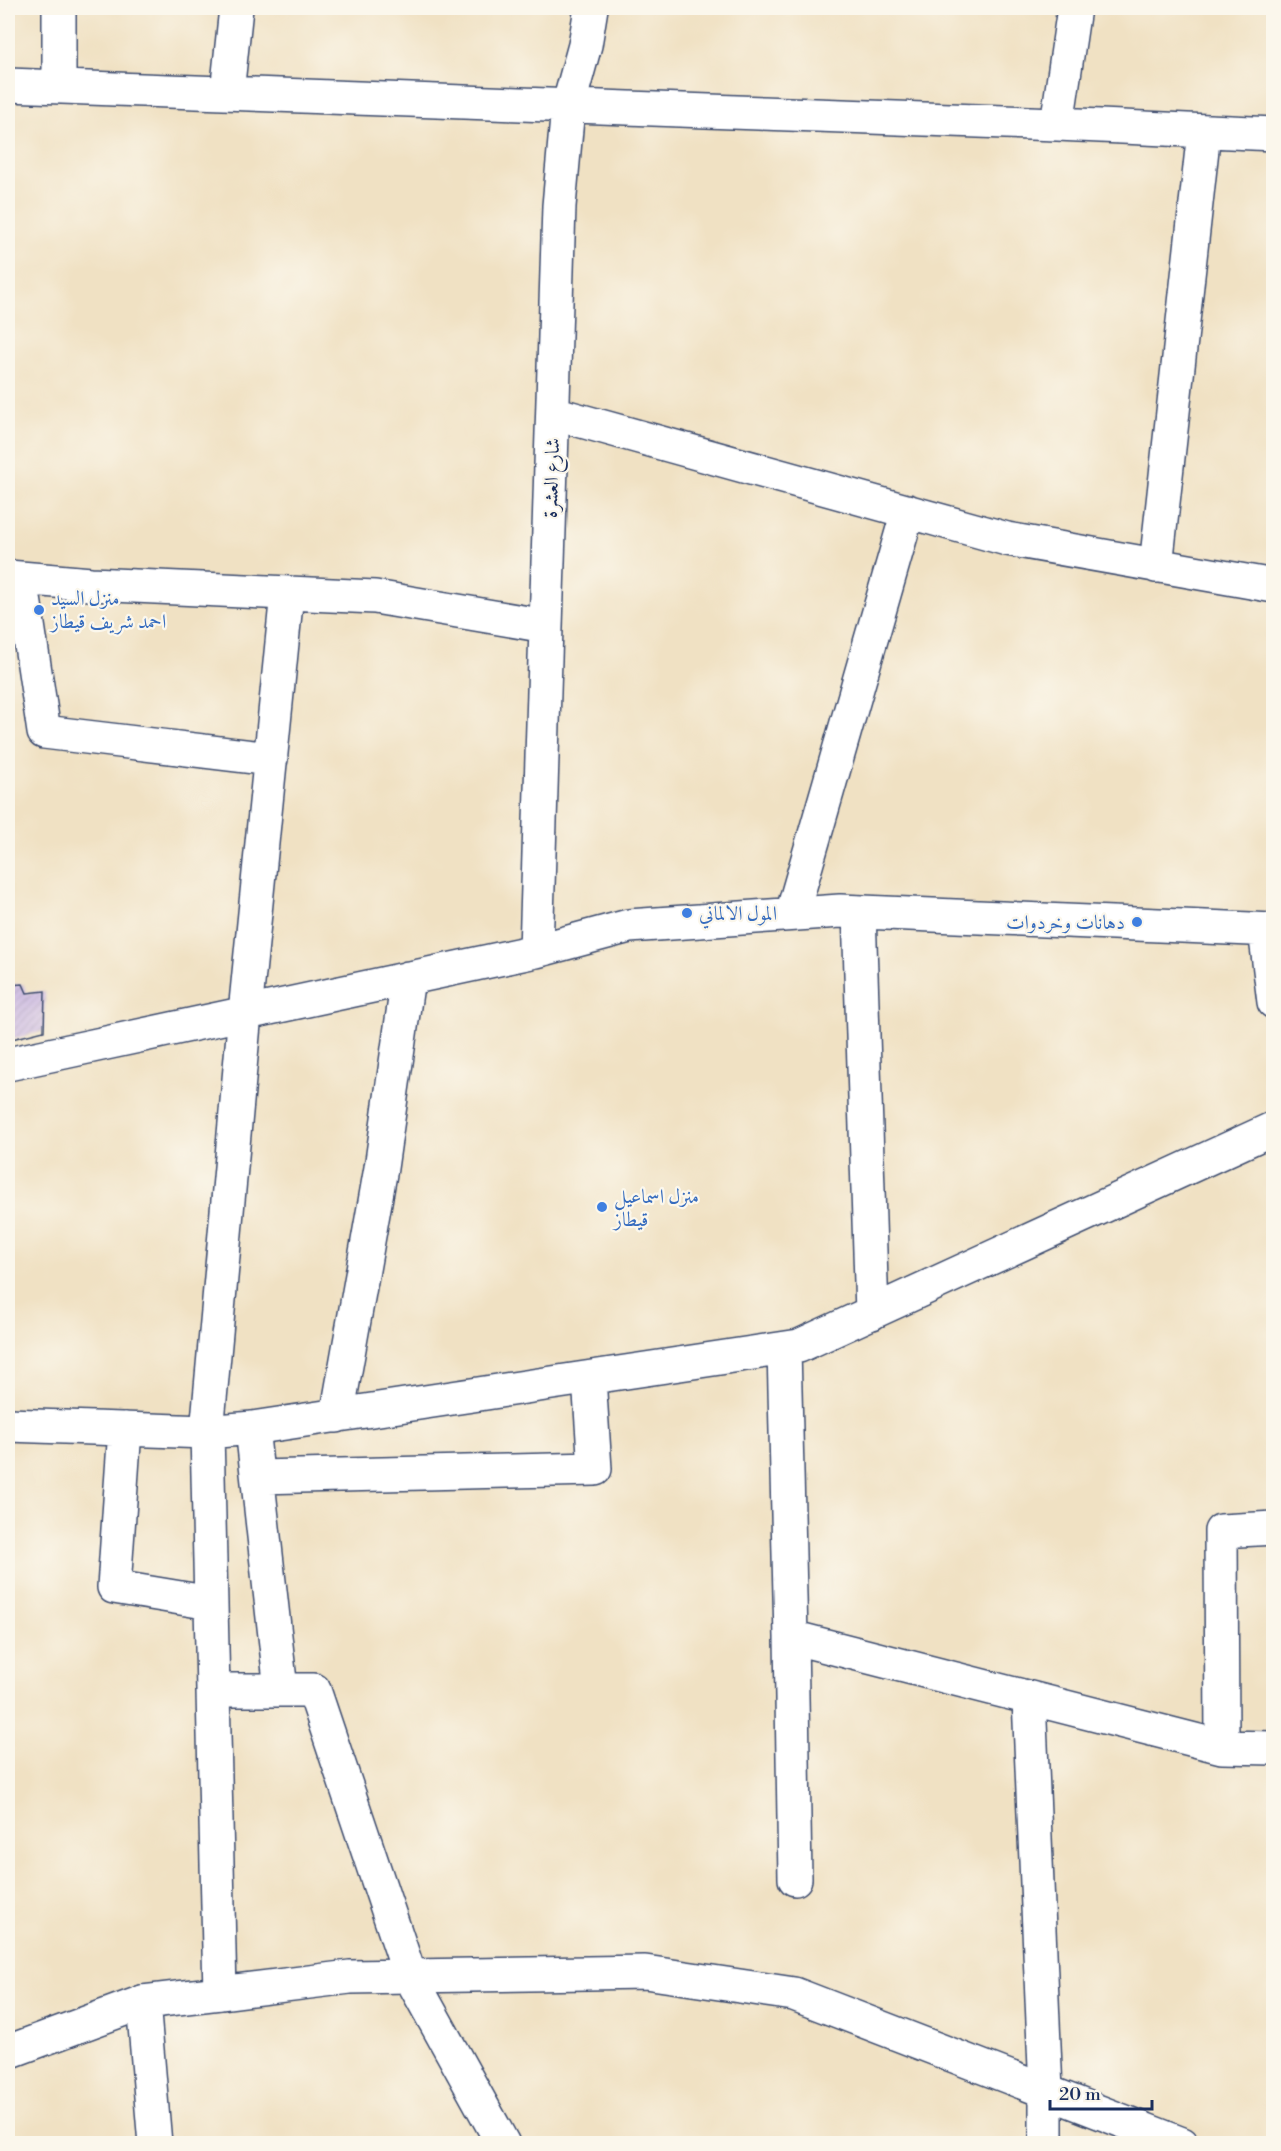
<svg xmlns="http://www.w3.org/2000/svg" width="1281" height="2151" font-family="'Libre Bodoni',Amiri,serif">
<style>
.building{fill:url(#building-hatch)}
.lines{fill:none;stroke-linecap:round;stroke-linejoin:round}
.minor-casing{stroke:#3b4a6d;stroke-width:36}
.major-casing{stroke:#3b4a6d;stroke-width:36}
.minor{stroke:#fff;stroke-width:33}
.major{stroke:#fff;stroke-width:33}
.shop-dot{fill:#3f7fe0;stroke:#fbf7ec;stroke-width:2}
.labels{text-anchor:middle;stroke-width:4.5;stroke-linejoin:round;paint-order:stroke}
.street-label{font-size:20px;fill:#1b2f5e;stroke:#fbf7ec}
.shop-label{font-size:20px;fill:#366cbe;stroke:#fbf7ec;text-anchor:start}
</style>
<defs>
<pattern id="building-hatch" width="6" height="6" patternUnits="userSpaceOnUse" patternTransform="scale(1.5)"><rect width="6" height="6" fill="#c8b4e1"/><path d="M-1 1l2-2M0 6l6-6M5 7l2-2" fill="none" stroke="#a293ba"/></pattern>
</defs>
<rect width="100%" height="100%" fill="#fbf7ec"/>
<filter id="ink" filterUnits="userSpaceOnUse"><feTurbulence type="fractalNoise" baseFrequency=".0167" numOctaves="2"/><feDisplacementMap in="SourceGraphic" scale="12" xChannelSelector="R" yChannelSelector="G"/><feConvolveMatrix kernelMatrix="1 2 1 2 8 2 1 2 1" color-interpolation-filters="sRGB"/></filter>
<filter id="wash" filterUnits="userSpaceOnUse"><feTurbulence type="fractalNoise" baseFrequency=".008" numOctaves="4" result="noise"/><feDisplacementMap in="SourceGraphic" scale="24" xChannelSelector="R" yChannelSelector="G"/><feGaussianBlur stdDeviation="1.35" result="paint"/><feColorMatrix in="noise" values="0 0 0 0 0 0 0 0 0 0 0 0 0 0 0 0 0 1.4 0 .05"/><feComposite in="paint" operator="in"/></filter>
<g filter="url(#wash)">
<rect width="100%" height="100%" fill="#f0e1c3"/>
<g id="blocks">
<path class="building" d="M23,984L27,993L45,991L44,1031L8,1040V985Z"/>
</g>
</g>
<g filter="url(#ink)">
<use href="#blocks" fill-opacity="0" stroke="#3b4a6d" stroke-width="1.5"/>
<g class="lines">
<defs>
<path id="minor" d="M59,8V87
M8,85L1057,124L1274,134
M227,93L236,8
M1057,124L1074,8
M553,413L1007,539L1274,586
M1156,566L1204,131
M8,577L91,584L375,597L546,626
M21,578L44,732L271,759
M859,912L872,1313
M792,914L908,511
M1265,930L1274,1002
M536,951L559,206L568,107L585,45L591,8
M8,1064L536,951L629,926L840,911L1274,930
M784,1349L791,1637
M337,1416L381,1168L408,978
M8,1425L207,1432L252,1428L799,1346L1274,1128
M252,1428L281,1690
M125,1429L114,1587L211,1603
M258,1477L595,1469L589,1378
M213,1690H314L410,1976L503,2144
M1029,1699L1046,2091V2144
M1222,1747L1221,1531L1274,1528
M795,1879L791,1637L1222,1747L1274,1748
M220,1993L207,1432L245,1013L287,593
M143,2002L155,2144"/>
<path id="major" d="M8,2052L143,2002L220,1993L350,1977L645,1972L794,1994L1182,2144"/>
</defs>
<use href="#minor" class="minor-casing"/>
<use href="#major" class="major-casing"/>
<use href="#minor" class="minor"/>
<use href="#major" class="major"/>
</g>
</g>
<g class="shop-dot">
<circle cx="39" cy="610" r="6"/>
<circle cx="687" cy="913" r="6"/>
<circle cx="1137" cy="922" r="6"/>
<circle cx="602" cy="1207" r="6"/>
</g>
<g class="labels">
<g class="street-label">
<text transform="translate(551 478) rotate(-88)" y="7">شارع العشرة</text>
</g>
<g class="shop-label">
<text x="51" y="605">منزل السيد<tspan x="51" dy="23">احمد شريف قيطاز</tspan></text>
<text x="699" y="920">المول الالماني</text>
<text x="1125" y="929" text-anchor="end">دهانات وخردوات</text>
<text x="614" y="1203">منزل اسماعيل<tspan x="614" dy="23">قيطاز</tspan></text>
</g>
</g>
<rect width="1281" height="2151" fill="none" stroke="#fbf7ec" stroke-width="30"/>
<path d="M1050 2100v9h102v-9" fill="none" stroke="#1b2f5e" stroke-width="3"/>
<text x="1059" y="2100" font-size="18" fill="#1b2f5e" stroke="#fbf7ec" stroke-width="4.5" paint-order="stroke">20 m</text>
</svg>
